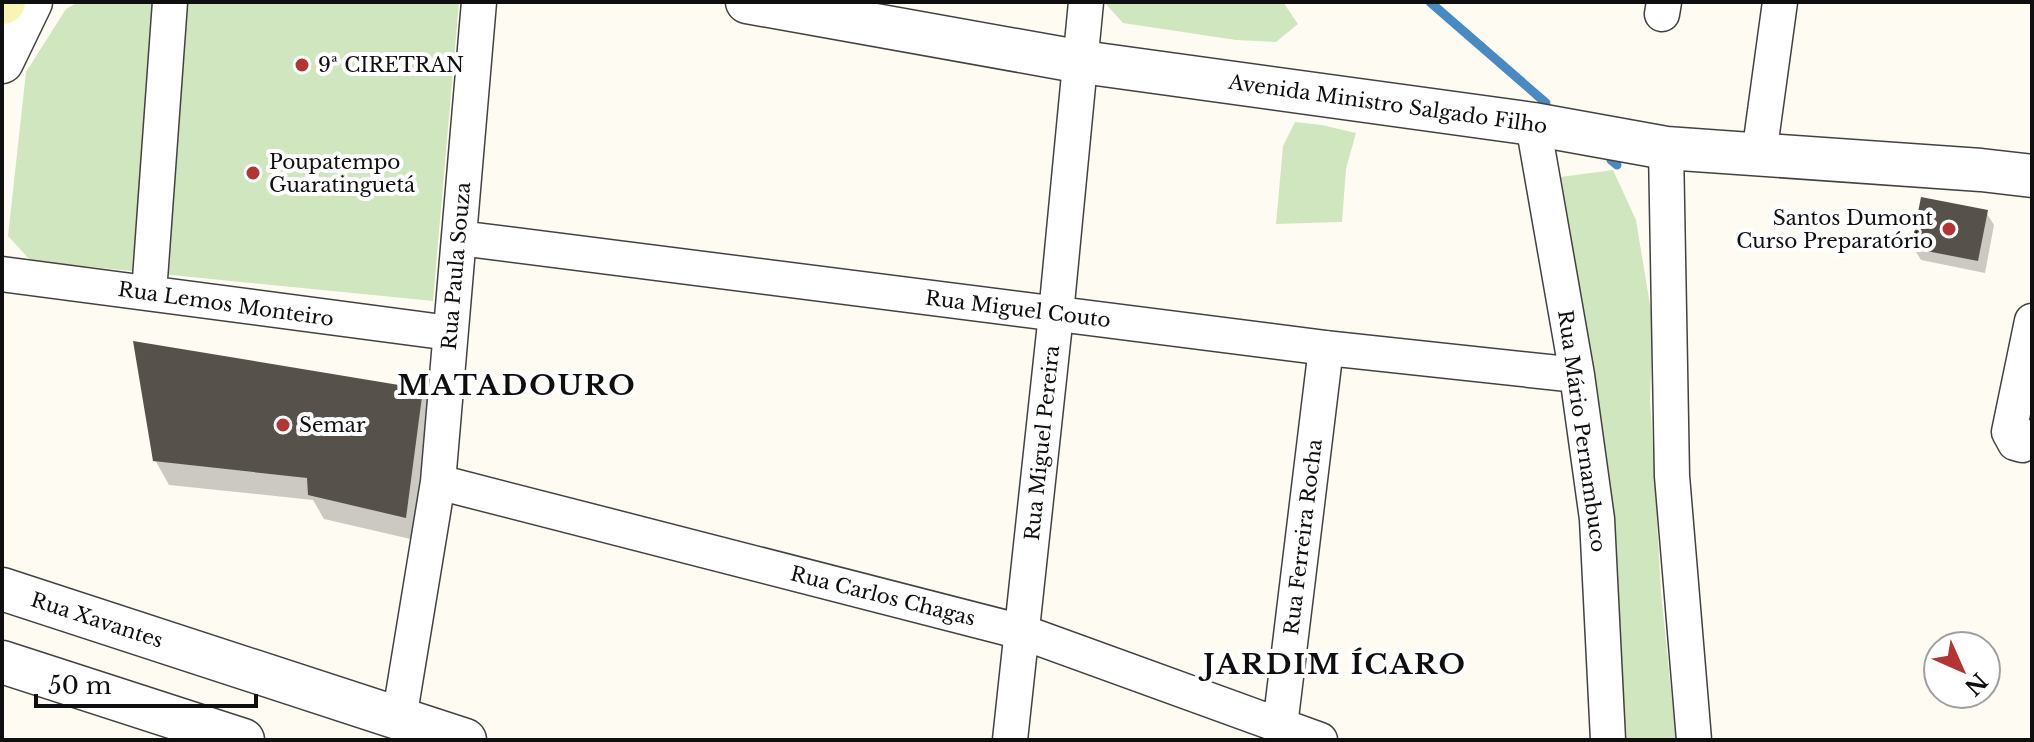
<svg xmlns="http://www.w3.org/2000/svg" width="2034" height="742" font-family="'Libre Baskerville',serif">
<style>
.green{fill:#d0e6be}
.shadow{fill:#0003}
.lines{fill:none;stroke-linecap:round;stroke-linejoin:round}
.stream{stroke:#488ac2;stroke-width:9}
.building{fill:#57514c}
.minor-casing{stroke:#424242;stroke-width:37}
.tertiary-casing{stroke:#424242;stroke-width:45}
.secondary-casing{stroke:#313131;stroke-width:47}
.minor{stroke:#fff;stroke-width:34}
.tertiary{stroke:#fff;stroke-width:42}
.secondary{stroke:#f8f4b3;stroke-width:44}
.poi-dot{fill:#b33433;stroke:#fff;stroke-width:3}
.labels{text-anchor:middle;stroke-width:8;stroke-linejoin:round;paint-order:stroke}
.poi-label{font-size:20px;fill:#0f0f0f;stroke:#fff;text-anchor:start}
.street-label{font-size:20px;fill:#0f0f0f;stroke:#fff}
.district-label{font-size:28px;font-weight:bold;letter-spacing:2px;fill:#0f0f0f;stroke:#fff}
</style>
<rect width="100%" height="100%" fill="#fefcf2"/>
<path class="green" d="M78,2H459L433,301L31,261L8,236L26,72L66,9Z
M1104,2H1283L1298,24L1276,42L1236,40L1123,23Z
M1295,122L1322,125L1356,133L1346,169L1342,222L1276,224L1283,146Z
M1613,170L1636,220L1653,323L1650,398L1661,592L1676,740H1622L1577,278L1560,177Z"/>
<path class="shadow" d="M1986,212L1994,225L1985,273L1921,260L1913,247Z
M422,391L436,415L419,541L324,519L313,500L169,485L155,460Z"/>
<g class="lines">
<path class="stream" d="M1430,2L1546,103
M1611,160L1617,165"/>
</g>
<path class="building" d="M1921,197L1988,210L1978,261L1911,248Z
M133,341L423,389L406,518L308,495L307,478L153,461Z"/>
<g class="lines">
<defs>
<path id="minor" d="M1662,14L1664,2
M1533,124L1577,375L1597,519L1608,740
M1666,148L1672,476L1694,740
M1759,155L1780,2
M459,238L1326,348L1577,375
M2,274L450,333
M149,293L170,2
M2032,321L2009,432L2015,443L2022,445L2032,437
M438,482L1022,632L1320,740
M399,719L438,482L479,2
M1280,726L1326,348
M1010,740L1056,314L1086,2"/>
<path id="tertiary" d="M747,2L1082,62L1533,124L1666,148L1981,170L2032,176
M2,62L31,2
M2,589L465,740
M2,662L243,740"/>
<path id="secondary" d="M2,2H3"/>
</defs>
<use href="#minor" class="minor-casing"/>
<use href="#tertiary" class="tertiary-casing"/>
<use href="#secondary" class="secondary-casing"/>
<use href="#minor" class="minor"/>
<use href="#tertiary" class="tertiary"/>
<use href="#secondary" class="secondary"/>
</g>
<g class="poi-dot">
<circle cx="302" cy="65" r="8"/>
<circle cx="253" cy="173" r="8"/>
<circle cx="1949" cy="229" r="8"/>
<circle cx="283" cy="425" r="8"/>
</g>
<g class="labels">
<g class="poi-label">
<text x="318" y="72">9ª CIRETRAN</text>
<text x="269" y="169">Poupatempo<tspan x="269" dy="23">Guaratinguetá</tspan></text>
<text x="1933" y="225" text-anchor="end">Santos Dumont<tspan x="1933" dy="23">Curso Preparatório</tspan></text>
<text x="299" y="432">Semar</text>
</g>
<g class="street-label">
<text transform="translate(1388 104) rotate(8)" y="7">Avenida Ministro Salgado Filho</text>
<text transform="translate(456 266) rotate(-85)" y="7">Rua Paula Souza</text>
<text transform="translate(226 304) rotate(8)" y="7">Rua Lemos Monteiro</text>
<text transform="translate(1018 309) rotate(7)" y="7">Rua Miguel Couto</text>
<text transform="translate(1582 431) rotate(82)" y="7">Rua Mário Pernambuco</text>
<text transform="translate(1042 443) rotate(-84)" y="7">Rua Miguel Pereira</text>
<text transform="translate(1303 537) rotate(-83)" y="7">Rua Ferreira Rocha</text>
<text transform="translate(883 596) rotate(14)" y="7">Rua Carlos Chagas</text>
<text transform="translate(97 620) rotate(18)" y="7">Rua Xavantes</text>
</g>
<g class="district-label">
<text x="517" y="395">MATADOURO</text>
<text x="1335" y="674">JARDIM ÍCARO</text>
</g>
</g>
<rect width="2034" height="742" fill="none" stroke="#0f0f0f" stroke-width="8"/>
<g transform="translate(1962 670) rotate(135)"><circle r="38" fill="#ffffff" stroke="#9f9f9f" stroke-width="2"/>
<path d="M0-6L14 30L0 20L-14 30Z" fill="#b33433"/>
<text y="-12" font-size="22" font-weight="bold" text-anchor="middle" fill="#0f0f0f">N</text>
</g>
<path d="M36 694v12h220v-12" fill="none" stroke="#0f0f0f" stroke-width="4"/>
<text x="48" y="694" font-size="24" fill="#0f0f0f" stroke="#ffffff" stroke-width="6" paint-order="stroke">50 m</text>
</svg>
